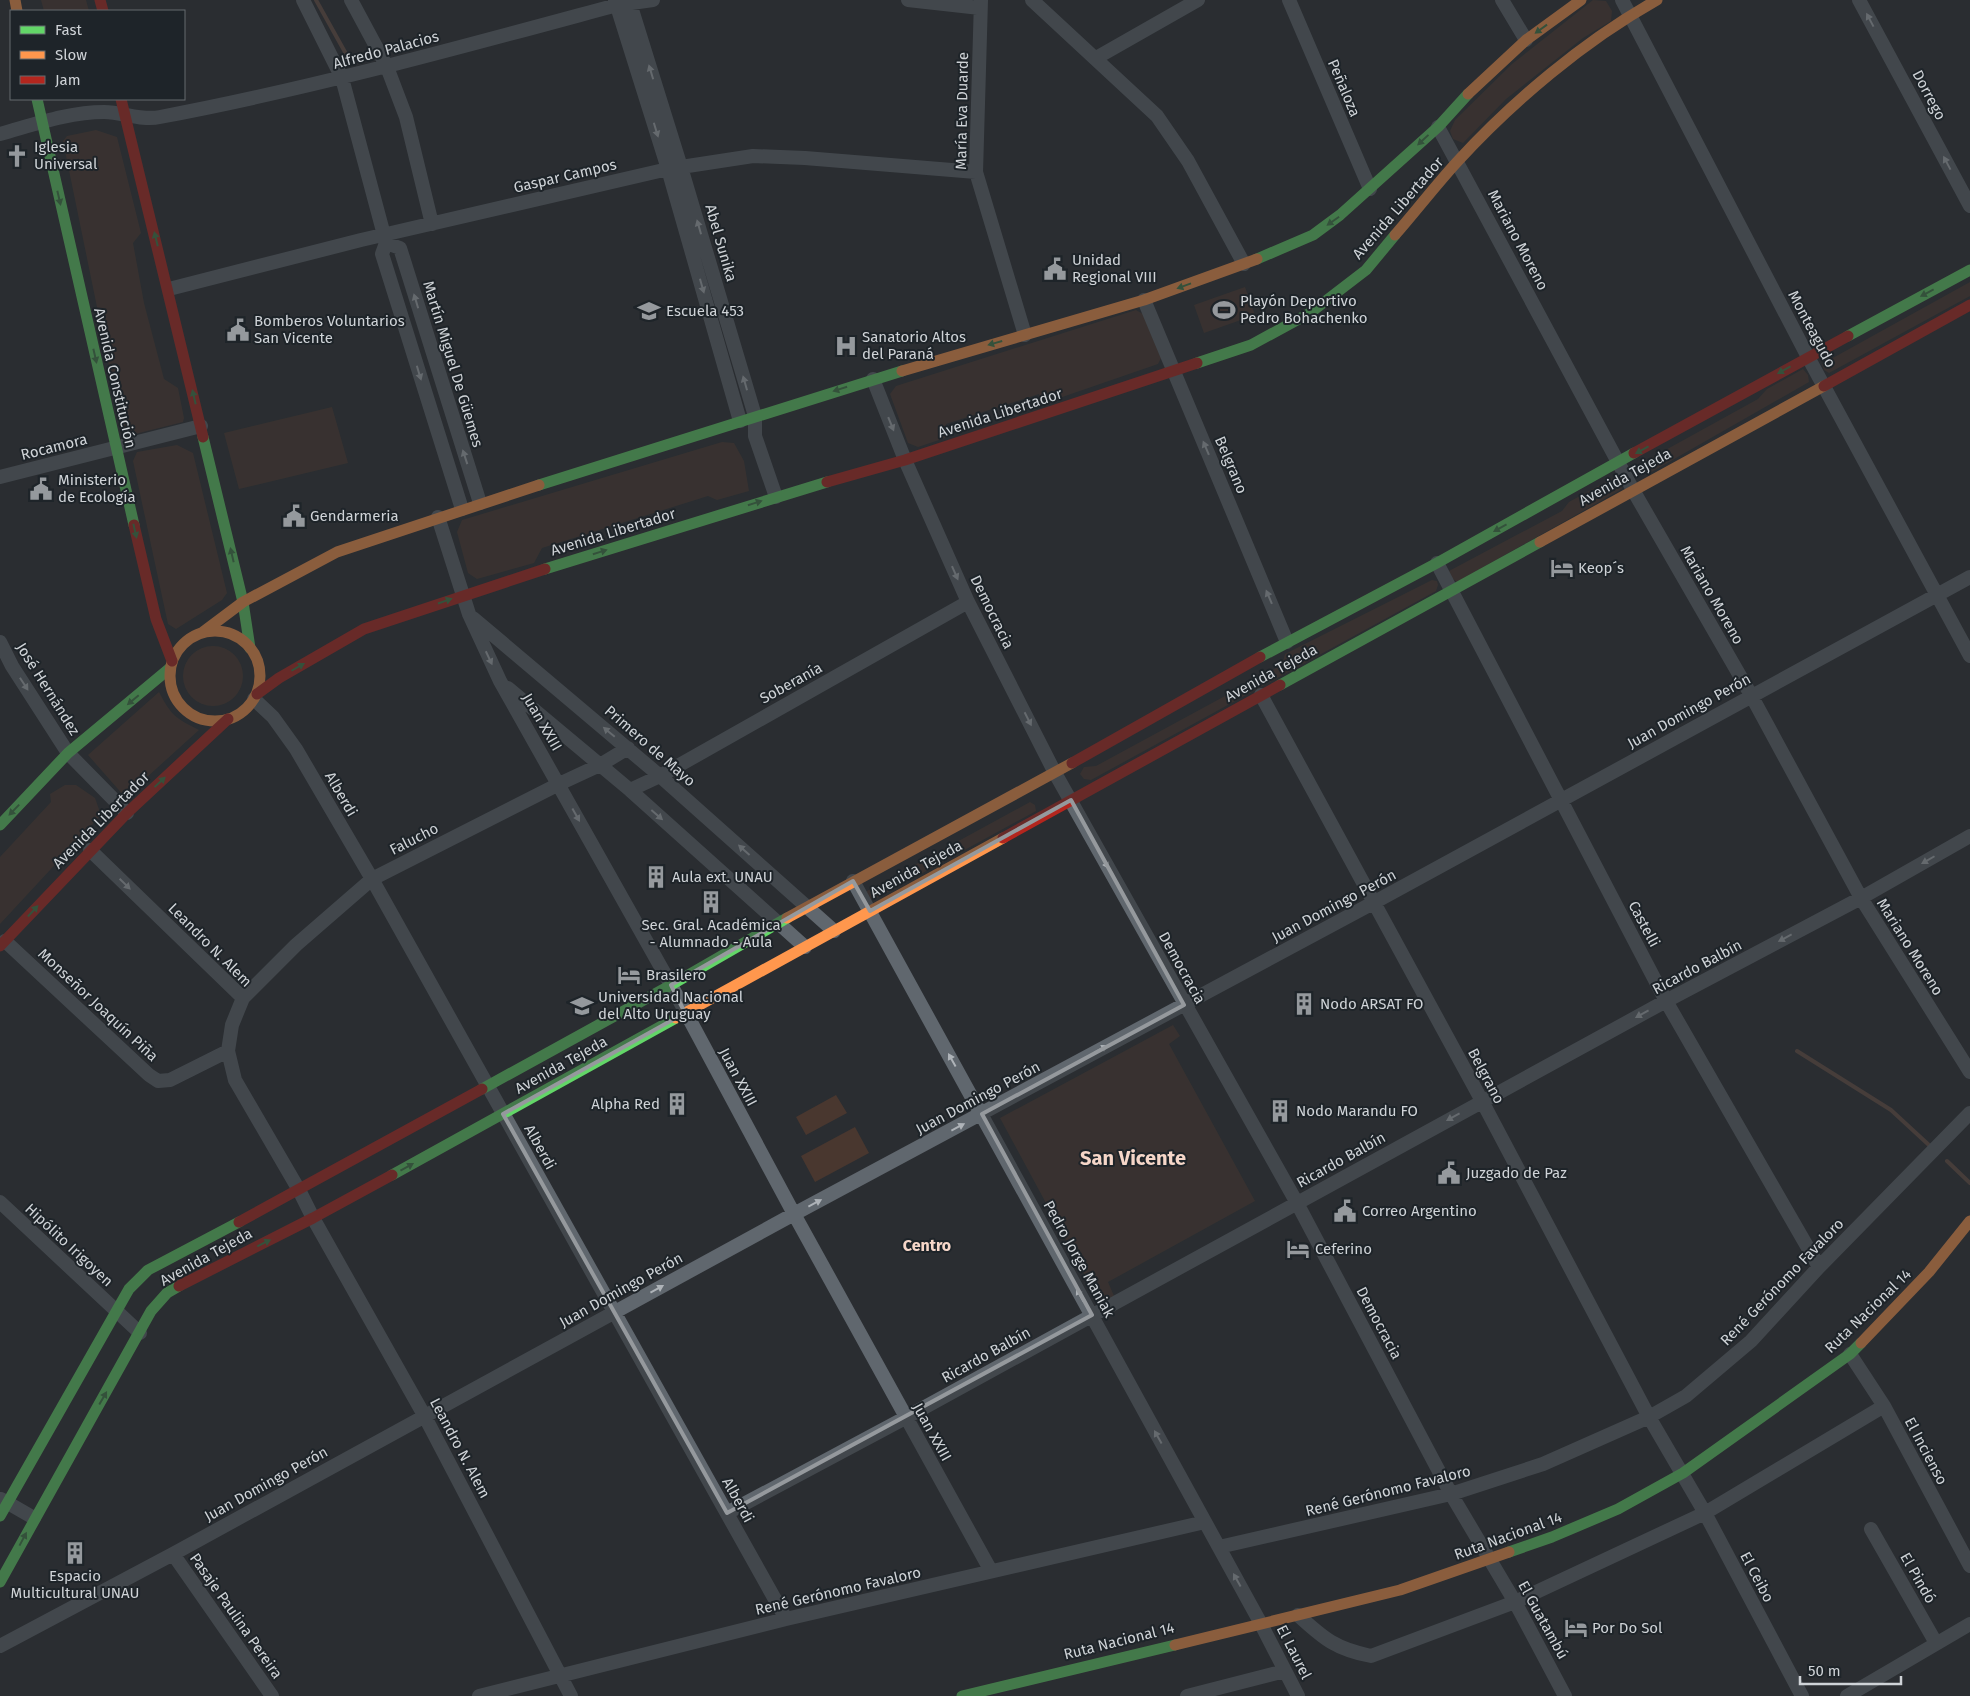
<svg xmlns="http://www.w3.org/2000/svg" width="1970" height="1696" font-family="'Fira Sans',sans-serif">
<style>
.green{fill:#49372f}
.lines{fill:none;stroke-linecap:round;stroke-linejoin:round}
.stream{stroke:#695046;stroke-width:4}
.street{stroke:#60676e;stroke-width:14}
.fast{stroke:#63d668;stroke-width:11}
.slow{stroke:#ff974d;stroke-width:11}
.jam{stroke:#b3261e;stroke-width:11}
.oneway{fill:#aeb3b8}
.oneway2{fill:#407d48}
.marked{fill:none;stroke:#95999d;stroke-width:4;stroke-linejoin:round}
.labels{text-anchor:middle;stroke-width:4;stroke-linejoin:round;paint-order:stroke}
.street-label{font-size:15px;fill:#cfd3d7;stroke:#1e2429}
.poi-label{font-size:15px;fill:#cfd3d7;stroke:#1e2429;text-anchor:start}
.neighbourhood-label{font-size:16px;font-weight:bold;fill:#f5d6c8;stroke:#1e2429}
.district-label{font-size:20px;font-weight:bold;fill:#f5d6c8;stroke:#1e2429}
</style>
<rect width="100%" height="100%" fill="#2a2d31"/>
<path class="green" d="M41,0H86L89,11H44Z
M1593,0L1606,1L1612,11L1611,21L1583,38L1506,99L1463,143L1453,139L1450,131L1455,120L1512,64Z
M96,130L117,137L141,233L133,243L144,303L164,379L178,388L184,418L183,422L131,435L123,434L63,141L67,136Z
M1970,282V296L1829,373L1824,370L1822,364Z
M1245,287L1255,315L1204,333L1194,305Z
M1136,310L1143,314L1161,358L1158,364L1042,404L1039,394L946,424L948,437L918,447L908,443L890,394L896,386Z
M1803,369L1808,375L1809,382L1648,474L1642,463L1758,399L1767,389Z
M332,407L348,463L239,489L224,433Z
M722,442L734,443L744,461L749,491L717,500L708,496L542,548L534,563L477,579L468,573L457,532L462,520Z
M177,445L193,453L227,593L222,600L176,629L168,624L133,461L137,452Z
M1616,476L1621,482L1622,489L1457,582L1452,578L1449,571L1562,511L1569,502Z
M1432,580L1437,581L1438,585L1436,591L1091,780L1084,779L1080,774L1084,767L1096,766L1282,665L1285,654Z
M183 676a30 30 0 1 1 60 0a30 30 0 1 1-60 0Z
M159,692C171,715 175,718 199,730L125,797L88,755Z
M65,785H76L95,798L101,815L0,924V857L51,802L50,794Z
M1030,802L1035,805L1036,811L873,900L867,899V891Z
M1173,1025L1180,1036L1169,1044L1255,1201L1108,1282L1114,1296L1100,1303L1000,1118Z
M836,1095L847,1113L806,1135L796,1117Z
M855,1127L869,1153L815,1182L801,1156Z"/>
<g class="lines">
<path class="stream" d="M316,0L350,61
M1797,1051L1891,1110L1930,1146
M1947,1161L1970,1183"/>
<path class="street" d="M303,0L342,78L384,235L386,243L382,254L462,509
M351,0L387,67L406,117L432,224
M615,0L668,169L740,421
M629,0L681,167L755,416V436L776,497
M908,0L980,8
M981,0L976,172L1025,335
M1032,0L1157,116L1188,161L1244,264
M1289,0L1370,189
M1502,0L1526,40
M1622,0L1808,357L1970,656
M1859,0L1970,206
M1096,58L1198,0
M1438,127L1633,490L1751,695L1861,898L1970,1072
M0,134C33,125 69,112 104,112C123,112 141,121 160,117C314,88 465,46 617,5L653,0
M386,243L400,248L480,503
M169,289L361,240L668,169L753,156L805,158L976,172
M1144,300L1287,642
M873,379L905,460L968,602L1055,773L1297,1203L1451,1494L1515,1602L1565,1696
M0,477L201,426
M438,517L469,614L500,681L671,985L794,1214L991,1571
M1437,563L1666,1001L1819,1267
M473,618L660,776L834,931
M0,642L12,666L68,753L127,813
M508,688L630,790L805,947
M1261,695L1482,1101L1649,1417L1705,1513L1802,1696
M254,699L273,717L296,749L372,879L786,1619
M630,790L660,776L968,602
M90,850L243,998
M853,881L1260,1622L1298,1696
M5,941L149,1075L158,1081L170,1080L228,1051
M0,1202L140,1333
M1850,1354L1884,1406L1970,1566
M1,1499L34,1518
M727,1513L905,1418L1666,1001L1861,898L1970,836
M1871,1529L1936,1643
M1219,1547L1451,1494L1543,1464L1649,1417L1686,1396L1751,1341L1819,1267L1970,1113
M173,1554L272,1696
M1298,1615C1324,1639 1336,1649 1371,1656L1515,1602L1705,1513L1884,1406
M0,1646L173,1554L794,1214L1373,903L1970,577
M479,1696L786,1619L1205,1522
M571,1696L424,1415L313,1218L299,1190L235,1080L228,1051L232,1025L243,998L296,945L372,879L559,784L600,765L628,748
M1187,1696L1285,1671
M1847,1696L1970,1624"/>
<path class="fast" d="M37,99L134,525
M1257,259L1313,235L1340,215L1438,127L1468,94
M1848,336L1970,270
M1197,363L1251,345L1310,313L1366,270L1395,235
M203,437L243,602L250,648
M539,485L902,371
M545,569L827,482
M1260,657L1437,563L1634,453
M1280,685L1540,542
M0,825L68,753L170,668
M482,1089L671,985L787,918
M392,1175L676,1018
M0,1516L129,1289L148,1270L239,1222
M1509,1552L1552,1537L1618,1509L1683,1473L1850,1354L1861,1343
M0,1582L151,1311L167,1293L179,1286
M962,1696L1175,1645"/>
<path class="slow" d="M15,0L17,11
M1468,94L1526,40L1581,0
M1395,235C1416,211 1435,186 1457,162C1513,101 1584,41 1657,0
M902,371L1144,300L1257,259
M1540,542L1824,386
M170 676a45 45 0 1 1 90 0a45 45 0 1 1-90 0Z
M203,632L243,602L337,552L539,485
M787,918L1072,763
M676,1018L1003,838
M1861,1343L1929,1272L1970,1221
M1175,1645L1400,1590L1509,1552"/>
<path class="jam" d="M100,0L103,11
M121,99L203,437
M1824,386L1970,305
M1634,453L1848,336
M827,482L905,460L1197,363
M134,525L156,619L172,661
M257,694L279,678L364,629L545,569
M1072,763L1260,657
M1003,838L1280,685
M0,946L127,813L228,719
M239,1222L482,1089
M179,1286L313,1218L392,1175"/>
</g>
<defs><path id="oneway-solid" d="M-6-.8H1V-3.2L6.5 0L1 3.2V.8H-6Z" transform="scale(1.25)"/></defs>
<g class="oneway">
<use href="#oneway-solid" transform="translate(1870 20) rotate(-118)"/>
<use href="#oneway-solid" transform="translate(651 72) rotate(-107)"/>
<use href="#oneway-solid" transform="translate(656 130) rotate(73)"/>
<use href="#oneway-solid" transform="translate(1947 163) rotate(-118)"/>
<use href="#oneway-solid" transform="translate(699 227) rotate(-106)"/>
<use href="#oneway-solid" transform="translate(702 286) rotate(74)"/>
<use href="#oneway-solid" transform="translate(416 301) rotate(-107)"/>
<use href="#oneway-solid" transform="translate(419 373) rotate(73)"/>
<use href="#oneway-solid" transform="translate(745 383) rotate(-106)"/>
<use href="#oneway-solid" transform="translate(891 424) rotate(68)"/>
<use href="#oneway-solid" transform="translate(1206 448) rotate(-113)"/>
<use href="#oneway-solid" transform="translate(465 457) rotate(-108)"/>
<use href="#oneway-solid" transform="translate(955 573) rotate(66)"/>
<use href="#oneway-solid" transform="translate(1269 597) rotate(-113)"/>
<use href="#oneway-solid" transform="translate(489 658) rotate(65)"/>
<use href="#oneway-solid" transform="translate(24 684) rotate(57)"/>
<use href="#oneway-solid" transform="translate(1028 719) rotate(63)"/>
<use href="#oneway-solid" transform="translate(609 732) rotate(-140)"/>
<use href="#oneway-solid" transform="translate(576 815) rotate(61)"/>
<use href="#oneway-solid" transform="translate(657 815) rotate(41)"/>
<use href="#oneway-solid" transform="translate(744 850) rotate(-138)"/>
<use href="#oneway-solid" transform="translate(1928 860) rotate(150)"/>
<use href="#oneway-solid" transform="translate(1105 862) rotate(61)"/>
<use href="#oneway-solid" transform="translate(125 884) rotate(44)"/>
<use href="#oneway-solid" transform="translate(1785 938) rotate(152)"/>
<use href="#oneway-solid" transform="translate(1642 1014) rotate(151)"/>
<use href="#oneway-solid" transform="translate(1101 1049) rotate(-28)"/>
<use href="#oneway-solid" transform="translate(952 1060) rotate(-119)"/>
<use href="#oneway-solid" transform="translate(1453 1117) rotate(151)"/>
<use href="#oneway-solid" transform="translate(958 1127) rotate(-28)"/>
<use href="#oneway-solid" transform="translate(815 1203) rotate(-28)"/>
<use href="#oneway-solid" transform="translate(657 1289) rotate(-29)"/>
<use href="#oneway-solid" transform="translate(1080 1295) rotate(-119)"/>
<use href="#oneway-solid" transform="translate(1158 1437) rotate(-119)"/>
<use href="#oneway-solid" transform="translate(1237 1580) rotate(-119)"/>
</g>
<g class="oneway2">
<use href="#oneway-solid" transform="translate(1541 29) rotate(144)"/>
<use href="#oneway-solid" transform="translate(1423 140) rotate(137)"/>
<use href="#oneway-solid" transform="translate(59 198) rotate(77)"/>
<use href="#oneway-solid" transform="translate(1333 221) rotate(145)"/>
<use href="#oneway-solid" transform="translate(156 239) rotate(-104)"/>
<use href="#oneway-solid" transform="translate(1184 286) rotate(160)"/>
<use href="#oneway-solid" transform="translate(1927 293) rotate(152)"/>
<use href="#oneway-solid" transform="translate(995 343) rotate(164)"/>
<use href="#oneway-solid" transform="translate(95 356) rotate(77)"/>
<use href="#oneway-solid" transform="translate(1784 370) rotate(151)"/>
<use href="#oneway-solid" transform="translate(840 389) rotate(162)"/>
<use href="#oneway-solid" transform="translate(194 397) rotate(-103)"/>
<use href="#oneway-solid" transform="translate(1642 450) rotate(151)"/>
<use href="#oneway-solid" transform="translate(755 503) rotate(-18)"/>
<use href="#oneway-solid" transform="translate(1500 528) rotate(151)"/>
<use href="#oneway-solid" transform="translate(135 531) rotate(77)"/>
<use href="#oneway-solid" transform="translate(600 552) rotate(-17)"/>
<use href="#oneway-solid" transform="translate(232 555) rotate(-103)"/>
<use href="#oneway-solid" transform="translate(445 601) rotate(-19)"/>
<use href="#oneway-solid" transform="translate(298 667) rotate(-30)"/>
<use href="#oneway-solid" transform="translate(133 700) rotate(140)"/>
<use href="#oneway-solid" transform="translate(160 782) rotate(-43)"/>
<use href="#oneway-solid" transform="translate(14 810) rotate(134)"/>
<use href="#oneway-solid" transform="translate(33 911) rotate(-47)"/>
<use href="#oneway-solid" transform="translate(407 1167) rotate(-29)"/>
<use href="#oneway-solid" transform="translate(264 1243) rotate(-26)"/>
<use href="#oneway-solid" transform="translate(103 1398) rotate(-60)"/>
<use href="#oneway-solid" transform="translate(23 1539) rotate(-62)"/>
</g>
<path d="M0 0H1970V1696H0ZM1071,800L1184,1005L982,1114L1092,1315L727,1513L503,1114L685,1013L671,985L853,881L870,911Z" fill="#2a2d31" fill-opacity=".55" fill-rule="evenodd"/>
<path class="marked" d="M1071,800L1184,1005L982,1114L1092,1315L727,1513L503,1114L685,1013L671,985L853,881L870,911Z"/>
<defs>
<symbol id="church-bare" viewBox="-9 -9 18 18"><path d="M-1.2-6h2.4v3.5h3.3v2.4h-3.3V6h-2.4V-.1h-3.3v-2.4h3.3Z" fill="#95999d" stroke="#1e2429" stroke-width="2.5" paint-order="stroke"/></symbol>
<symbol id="civic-bare" viewBox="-9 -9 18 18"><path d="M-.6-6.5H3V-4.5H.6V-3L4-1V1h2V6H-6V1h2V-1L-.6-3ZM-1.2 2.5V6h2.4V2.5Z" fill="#95999d" stroke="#1e2429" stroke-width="2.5" paint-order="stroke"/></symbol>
<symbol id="stadium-bare" viewBox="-9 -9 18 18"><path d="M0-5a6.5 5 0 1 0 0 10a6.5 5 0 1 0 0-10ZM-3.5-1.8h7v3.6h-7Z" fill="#95999d" stroke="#1e2429" stroke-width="2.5" paint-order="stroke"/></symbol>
<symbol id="school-bare" viewBox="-9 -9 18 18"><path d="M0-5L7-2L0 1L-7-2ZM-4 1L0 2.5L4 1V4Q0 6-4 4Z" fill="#95999d" stroke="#1e2429" stroke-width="2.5" paint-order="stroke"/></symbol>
<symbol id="hospital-bare" viewBox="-9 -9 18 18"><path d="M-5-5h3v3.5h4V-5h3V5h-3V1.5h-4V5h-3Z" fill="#95999d" stroke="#1e2429" stroke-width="2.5" paint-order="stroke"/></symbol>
<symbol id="hotel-bare" viewBox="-9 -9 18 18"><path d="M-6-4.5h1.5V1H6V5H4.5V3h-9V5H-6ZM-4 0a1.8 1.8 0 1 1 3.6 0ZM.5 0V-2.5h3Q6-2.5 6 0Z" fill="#95999d" stroke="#1e2429" stroke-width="2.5" paint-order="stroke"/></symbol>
<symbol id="building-bare" viewBox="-9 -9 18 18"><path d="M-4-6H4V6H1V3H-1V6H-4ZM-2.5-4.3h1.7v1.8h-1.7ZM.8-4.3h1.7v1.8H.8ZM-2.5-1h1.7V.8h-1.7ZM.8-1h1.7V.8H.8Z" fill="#95999d" stroke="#1e2429" stroke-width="2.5" paint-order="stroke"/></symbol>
<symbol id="university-bare" viewBox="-9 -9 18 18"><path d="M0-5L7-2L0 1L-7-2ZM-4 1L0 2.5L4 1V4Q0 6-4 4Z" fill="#95999d" stroke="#1e2429" stroke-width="2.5" paint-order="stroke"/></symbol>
</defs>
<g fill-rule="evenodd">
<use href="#church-bare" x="1" y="140" width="32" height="32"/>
<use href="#civic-bare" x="1039" y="253" width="32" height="32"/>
<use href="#stadium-bare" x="1208" y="294" width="32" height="32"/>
<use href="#school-bare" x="633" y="295" width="32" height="32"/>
<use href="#civic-bare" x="222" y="314" width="32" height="32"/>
<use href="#hospital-bare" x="830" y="330" width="32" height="32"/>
<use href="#civic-bare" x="25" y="473" width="32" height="32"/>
<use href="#civic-bare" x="278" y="500" width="32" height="32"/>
<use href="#hotel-bare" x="1546" y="552" width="32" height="32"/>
<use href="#building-bare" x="640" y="861" width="32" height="32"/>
<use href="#building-bare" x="695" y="886" width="32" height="32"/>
<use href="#hotel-bare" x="613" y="959" width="32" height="32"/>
<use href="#building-bare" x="1288" y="988" width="32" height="32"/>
<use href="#university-bare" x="566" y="990" width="32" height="32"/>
<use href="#building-bare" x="661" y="1088" width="32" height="32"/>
<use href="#building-bare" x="1264" y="1095" width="32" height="32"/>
<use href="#civic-bare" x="1433" y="1157" width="32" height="32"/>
<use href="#civic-bare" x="1329" y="1195" width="32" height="32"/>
<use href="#hotel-bare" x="1282" y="1233" width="32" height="32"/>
<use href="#building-bare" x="59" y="1537" width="32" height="32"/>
<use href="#hotel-bare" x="1560" y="1612" width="32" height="32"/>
</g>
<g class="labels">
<g class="street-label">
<text transform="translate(386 50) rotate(-15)" y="5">Alfredo Palacios</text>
<text transform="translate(1344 88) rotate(67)" y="5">Peñaloza</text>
<text transform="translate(1929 95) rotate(62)" y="5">Dorrego</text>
<text transform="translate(962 111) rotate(-89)" y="5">María Eva Duarde</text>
<text transform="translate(565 176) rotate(-13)" y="5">Gaspar Campos</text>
<text transform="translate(1398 208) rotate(-49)" y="5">Avenida Libertador</text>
<text transform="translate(1518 240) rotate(62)" y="5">Mariano Moreno</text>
<text transform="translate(721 243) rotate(74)" y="5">Abel Sunika</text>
<text transform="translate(1812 329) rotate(62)" y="5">Monteagudo</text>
<text transform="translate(453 364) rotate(73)" y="5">Martín Miguel De Güemes</text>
<text transform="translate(115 378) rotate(77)" y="5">Avenida Constitución</text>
<text transform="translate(1000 413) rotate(-18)" y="5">Avenida Libertador</text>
<text transform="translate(54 447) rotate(-14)" y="5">Rocamora</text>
<text transform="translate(1231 465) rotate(67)" y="5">Belgrano</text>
<text transform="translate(1625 477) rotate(-29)" y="5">Avenida Tejeda</text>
<text transform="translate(613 532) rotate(-17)" y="5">Avenida Libertador</text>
<text transform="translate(1712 595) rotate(60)" y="5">Mariano Moreno</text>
<text transform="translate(992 612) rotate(64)" y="5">Democracia</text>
<text transform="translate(1271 673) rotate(-29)" y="5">Avenida Tejeda</text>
<text transform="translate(791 683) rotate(-29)" y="5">Soberanía</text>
<text transform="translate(48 689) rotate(58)" y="5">José Hernández</text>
<text transform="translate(1689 711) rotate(-29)" y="5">Juan Domingo Perón</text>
<text transform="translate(542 722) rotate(60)" y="5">Juan XXIII</text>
<text transform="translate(650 746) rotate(41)" y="5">Primero de Mayo</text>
<text transform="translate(341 794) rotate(60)" y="5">Alberdi</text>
<text transform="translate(101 820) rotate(-45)" y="5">Avenida Libertador</text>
<text transform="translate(414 839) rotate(-27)" y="5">Falucho</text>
<text transform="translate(916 869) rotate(-29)" y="5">Avenida Tejeda</text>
<text transform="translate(1334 906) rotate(-28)" y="5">Juan Domingo Perón</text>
<text transform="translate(1644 924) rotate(62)" y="5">Castelli</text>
<text transform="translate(210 945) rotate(45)" y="5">Leandro N. Alem</text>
<text transform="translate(1910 947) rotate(58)" y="5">Mariano Moreno</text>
<text transform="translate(1697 967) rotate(-28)" y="5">Ricardo Balbín</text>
<text transform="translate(1182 968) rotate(61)" y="5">Democracia</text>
<text transform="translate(98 1005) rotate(43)" y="5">Monseñor Joaquín Piña</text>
<text transform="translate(561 1065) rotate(-29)" y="5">Avenida Tejeda</text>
<text transform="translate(1486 1076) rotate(62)" y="5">Belgrano</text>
<text transform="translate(738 1077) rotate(62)" y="5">Juan XXIII</text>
<text transform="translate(978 1098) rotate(-28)" y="5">Juan Domingo Perón</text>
<text transform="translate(540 1147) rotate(61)" y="5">Alberdi</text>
<text transform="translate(1341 1160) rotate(-29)" y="5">Ricardo Balbín</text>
<text transform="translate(69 1245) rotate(43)" y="5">Hipólito Irigoyen</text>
<text transform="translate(206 1257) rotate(-29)" y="5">Avenida Tejeda</text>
<text transform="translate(1079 1259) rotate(61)" y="5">Pedro Jorge Maniak</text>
<text transform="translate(1782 1282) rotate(-46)" y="5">René Gerónomo Favaloro</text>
<text transform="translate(621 1290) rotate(-29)" y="5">Juan Domingo Perón</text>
<text transform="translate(1868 1311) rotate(-44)" y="5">Ruta Nacional 14</text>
<text transform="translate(1379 1323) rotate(62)" y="5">Democracia</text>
<text transform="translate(986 1355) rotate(-29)" y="5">Ricardo Balbín</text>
<text transform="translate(932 1432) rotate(61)" y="5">Juan XXIII</text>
<text transform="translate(460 1448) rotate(62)" y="5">Leandro N. Alem</text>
<text transform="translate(1926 1451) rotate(62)" y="5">El Incienso</text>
<text transform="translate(266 1484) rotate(-29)" y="5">Juan Domingo Perón</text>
<text transform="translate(1388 1491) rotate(-14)" y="5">René Gerónomo Favaloro</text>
<text transform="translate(738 1500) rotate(61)" y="5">Alberdi</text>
<text transform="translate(1508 1536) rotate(-20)" y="5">Ruta Nacional 14</text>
<text transform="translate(1757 1577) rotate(62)" y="5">El Ceibo</text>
<text transform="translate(1918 1578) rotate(60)" y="5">El Pindó</text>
<text transform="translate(838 1591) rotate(-13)" y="5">René Gerónomo Favaloro</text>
<text transform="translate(236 1616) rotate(55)" y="5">Pasaje Paulina Pereira</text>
<text transform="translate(1543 1620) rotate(61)" y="5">El Guatambú</text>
<text transform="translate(1119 1641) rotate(-14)" y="5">Ruta Nacional 14</text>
<text transform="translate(1294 1652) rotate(63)" y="5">El Laurel</text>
</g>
<g class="poi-label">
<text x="34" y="152">Iglesia<tspan x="34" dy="17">Universal</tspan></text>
<text x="1072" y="265">Unidad<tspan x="1072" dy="17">Regional VIII</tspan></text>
<text x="1240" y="306">Playón Deportivo<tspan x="1240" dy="17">Pedro Bohachenko</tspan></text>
<text x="666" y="316">Escuela 453</text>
<text x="254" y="326">Bomberos Voluntarios<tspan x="254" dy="17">San Vicente</tspan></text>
<text x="862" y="342">Sanatorio Altos<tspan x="862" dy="17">del Paraná</tspan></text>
<text x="58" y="485">Ministerio<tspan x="58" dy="17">de Ecología</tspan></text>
<text x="310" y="521">Gendarmeria</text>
<text x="1578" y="573">Keop´s</text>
<text x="672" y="882">Aula ext. UNAU</text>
<text x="711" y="930" text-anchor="middle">Sec. Gral. Académica<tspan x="711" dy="17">- Alumnado - Aula</tspan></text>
<text x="646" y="980">Brasilero</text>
<text x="598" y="1002">Universidad Nacional<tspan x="598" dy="17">del Alto Uruguay</tspan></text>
<text x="1320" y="1009">Nodo ARSAT FO</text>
<text x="660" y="1109" text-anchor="end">Alpha Red</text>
<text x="1296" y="1116">Nodo Marandu FO</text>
<text x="1466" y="1178">Juzgado de Paz</text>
<text x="1362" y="1216">Correo Argentino</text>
<text x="1315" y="1254">Ceferino</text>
<text x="75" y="1581" text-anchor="middle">Espacio<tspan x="75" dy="17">Multicultural UNAU</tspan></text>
<text x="1592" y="1633">Por Do Sol</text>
</g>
<g class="neighbourhood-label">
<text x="927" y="1251">Centro</text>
</g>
<g class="district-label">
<text x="1133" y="1165">San Vicente</text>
</g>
</g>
<rect x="10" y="10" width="175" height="90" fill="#1e2429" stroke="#656a6f"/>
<rect x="20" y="26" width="25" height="8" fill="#63d668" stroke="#656a6f"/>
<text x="55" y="35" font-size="15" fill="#cfd3d7">Fast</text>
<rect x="20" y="51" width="25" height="8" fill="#ff974d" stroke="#656a6f"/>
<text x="55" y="60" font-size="15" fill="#cfd3d7">Slow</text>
<rect x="20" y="76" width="25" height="8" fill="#b3261e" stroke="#656a6f"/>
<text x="55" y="85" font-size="15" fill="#cfd3d7">Jam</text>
<path d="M1800 1676v8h101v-8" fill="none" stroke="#cfd3d7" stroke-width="2.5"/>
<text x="1808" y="1676" font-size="15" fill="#cfd3d7" stroke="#1e2429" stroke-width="4" paint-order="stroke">50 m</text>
</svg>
